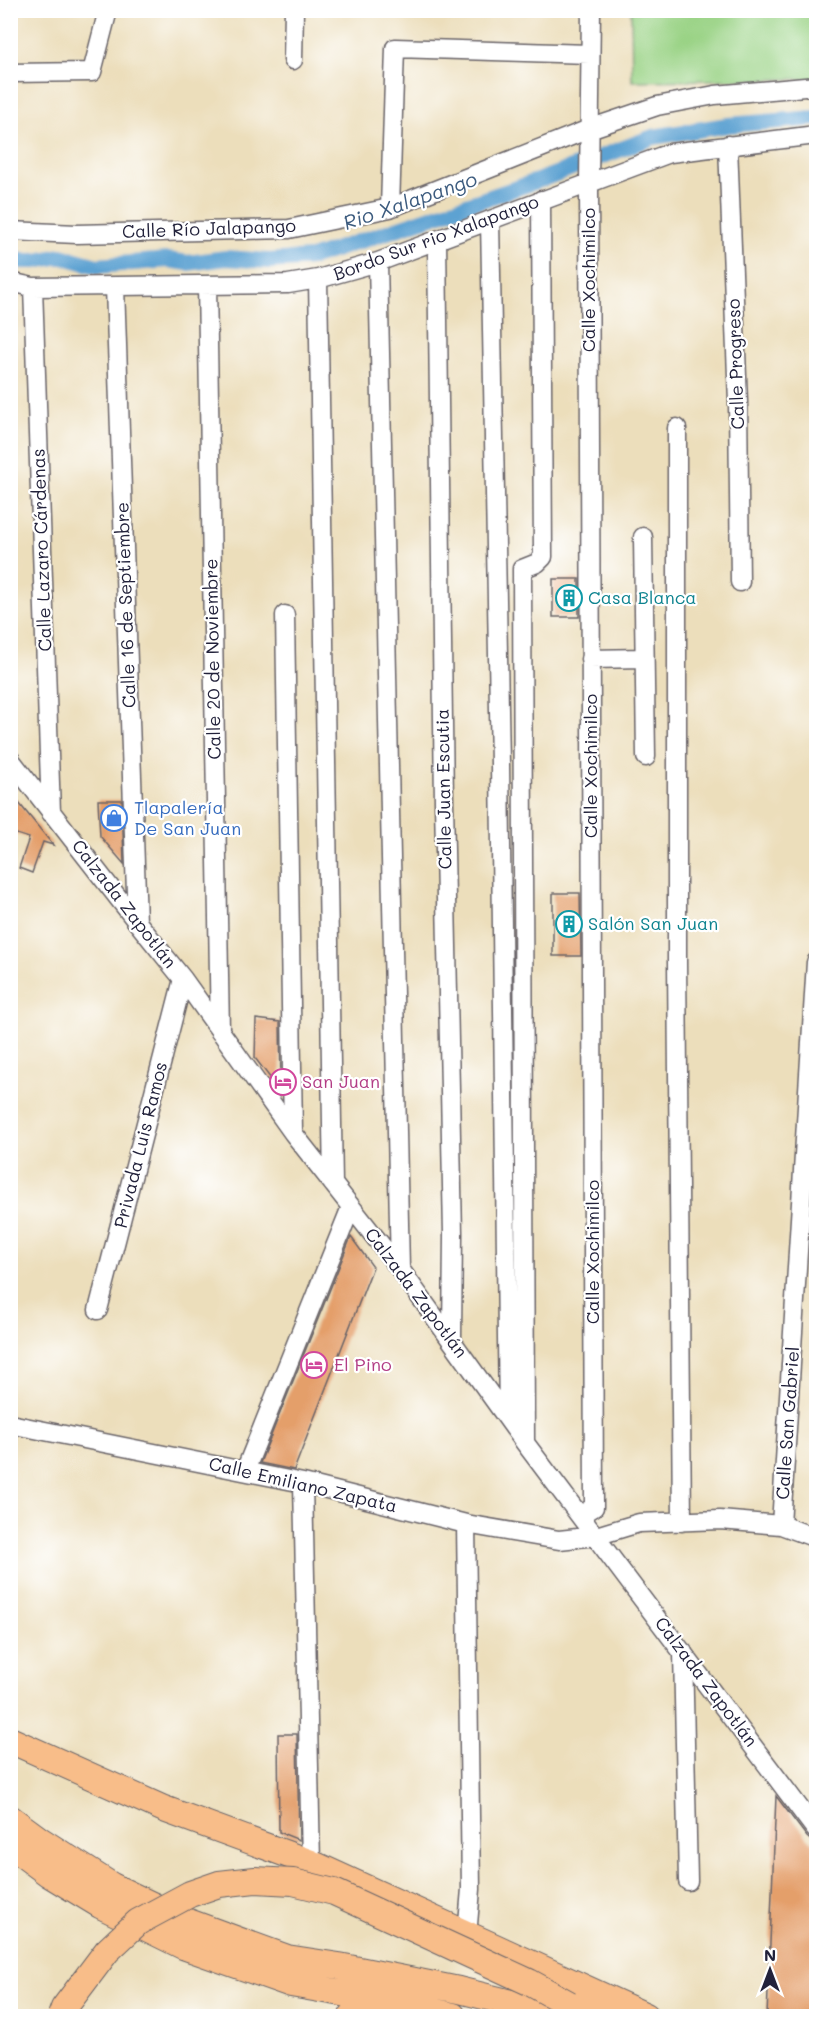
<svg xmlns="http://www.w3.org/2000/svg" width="827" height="2027" font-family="Mali,sans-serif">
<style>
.green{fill:#9ad385;stroke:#5e7a60;stroke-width:1.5}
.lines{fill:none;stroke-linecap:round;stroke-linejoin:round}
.canal{stroke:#5da2d2;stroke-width:16}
.building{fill:#e49f6b}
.minor-casing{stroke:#696468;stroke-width:21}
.highway-casing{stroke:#696468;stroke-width:28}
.minor{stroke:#fff;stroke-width:18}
.highway{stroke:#f8bd89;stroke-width:26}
.highway-bridge-casing{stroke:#696468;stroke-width:28;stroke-linecap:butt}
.highway-bridge{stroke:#f8bd89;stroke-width:26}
.labels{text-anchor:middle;stroke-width:4.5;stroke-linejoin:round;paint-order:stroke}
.street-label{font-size:18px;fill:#22223b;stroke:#fff}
.culture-label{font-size:18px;fill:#0d838f;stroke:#fff;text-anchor:start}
.shop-label{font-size:18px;fill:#366cbe;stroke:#fff;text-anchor:start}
.hotel-label{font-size:18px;fill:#b23c85;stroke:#fff;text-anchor:start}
.water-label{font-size:20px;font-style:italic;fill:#3d5c7f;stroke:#fff}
</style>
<rect width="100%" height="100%" fill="#fff"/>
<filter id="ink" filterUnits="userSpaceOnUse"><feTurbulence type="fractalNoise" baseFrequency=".0167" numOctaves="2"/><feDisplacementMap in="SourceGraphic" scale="12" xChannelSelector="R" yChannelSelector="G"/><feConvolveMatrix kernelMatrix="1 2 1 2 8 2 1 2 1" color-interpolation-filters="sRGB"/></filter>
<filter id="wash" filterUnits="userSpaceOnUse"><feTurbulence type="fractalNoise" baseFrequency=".008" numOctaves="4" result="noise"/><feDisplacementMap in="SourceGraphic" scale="24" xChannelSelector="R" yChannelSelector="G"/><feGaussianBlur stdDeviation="1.35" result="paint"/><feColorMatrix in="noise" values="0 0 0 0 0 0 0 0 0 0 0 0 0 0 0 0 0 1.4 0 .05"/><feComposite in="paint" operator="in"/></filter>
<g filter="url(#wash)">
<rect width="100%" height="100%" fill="#ecdebb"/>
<path class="green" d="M631,11H816V79L632,81Z"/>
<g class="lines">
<path class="canal" d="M10,258L22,261H36L61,256L97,266L168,260L188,263L226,258L269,261L311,258L540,180L653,137L728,125L816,118"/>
</g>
<g id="blocks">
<path class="building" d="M553,579H579V617H553Z
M10,792L53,845L43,842L32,873L19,868L29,838L10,832Z
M98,800H122L124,864L100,836Z
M553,893H580L581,956H553Z
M256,1019L280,1022L281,1092L255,1058Z
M351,1237L373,1267L294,1470L260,1463Z
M278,1734H297L299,1840L279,1832Z
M776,1796L807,1837L816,1845V2016H767Z"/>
</g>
</g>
<g filter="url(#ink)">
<use href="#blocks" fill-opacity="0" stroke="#696468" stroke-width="1.5"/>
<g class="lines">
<defs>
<path id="minor" d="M293,60L294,10
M10,73L92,72L108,10
M728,145L738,402L740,582
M390,208L395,48L589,54
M490,220L500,764L508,1419
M10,231L77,234L289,229L390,208L589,129L657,106L715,95L816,86
M437,240L444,802L453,1234L452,1338
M378,262L400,1269
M318,279L333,1184
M10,282L33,287L288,284L318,279L378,262L670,153L816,135
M207,285L220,1032
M33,287L51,813
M115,287L137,922
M677,428V962L682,1522
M643,537L646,757
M285,615L293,1133
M590,659L644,658
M10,759L137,922L183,979L293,1133L400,1269L525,1443L816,1830
M98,1310L183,979
M10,1424L303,1483L466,1524L559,1540L596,1536L639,1523L720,1520L781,1525L816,1538
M525,1443L522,569L537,563L543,557L541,200
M245,1471L351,1207
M303,1483L311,1863
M581,1515L594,1507L589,184L591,10
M466,1524L471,1889L467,1936
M781,1525L816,962
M683,1652L688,1881"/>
<path id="highway" d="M10,1740L164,1809L311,1863L646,2016
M10,1818L40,1840L112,1886L183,1920L287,1958L339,1966L459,1990L564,2016
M10,1845L49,1874L100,1905L183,1946L291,1984L393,2002L453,2016
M569,2004L590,2016
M352,2016L402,2014"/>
</defs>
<use href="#minor" class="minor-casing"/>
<use href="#highway" class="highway-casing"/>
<use href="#minor" class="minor"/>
<use href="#highway" class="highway"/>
<defs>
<path id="highway-bridge" d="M61,2016L64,2008L107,1951L138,1922L190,1894L219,1884L255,1880L293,1882L334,1892L529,1982L569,2004"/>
</defs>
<use href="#highway-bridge" class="highway-bridge-casing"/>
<use href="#highway-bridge" class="highway-bridge"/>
</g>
</g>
<defs>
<symbol id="building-ring" viewBox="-11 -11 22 22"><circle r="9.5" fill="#fff" stroke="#0f9aa8" stroke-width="1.5"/><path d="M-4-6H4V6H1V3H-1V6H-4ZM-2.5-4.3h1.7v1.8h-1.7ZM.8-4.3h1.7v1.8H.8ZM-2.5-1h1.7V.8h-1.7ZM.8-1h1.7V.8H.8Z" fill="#0f9aa8"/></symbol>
<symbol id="shop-ring" viewBox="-11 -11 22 22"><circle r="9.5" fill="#fff" stroke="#3f7fe0" stroke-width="1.5"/><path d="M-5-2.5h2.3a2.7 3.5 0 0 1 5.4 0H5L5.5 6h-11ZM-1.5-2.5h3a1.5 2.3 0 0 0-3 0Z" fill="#3f7fe0"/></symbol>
<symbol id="hotel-ring" viewBox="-11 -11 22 22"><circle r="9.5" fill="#fff" stroke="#d1479c" stroke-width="1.5"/><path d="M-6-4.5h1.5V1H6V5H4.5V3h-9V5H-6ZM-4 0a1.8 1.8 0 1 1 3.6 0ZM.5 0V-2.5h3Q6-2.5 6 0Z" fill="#d1479c"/></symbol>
</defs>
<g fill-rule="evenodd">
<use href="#building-ring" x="554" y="583" width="30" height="30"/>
<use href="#shop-ring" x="99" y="803" width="30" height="30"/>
<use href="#building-ring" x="554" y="909" width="30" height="30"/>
<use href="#hotel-ring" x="268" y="1067" width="30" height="30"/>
<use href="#hotel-ring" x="299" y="1350" width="30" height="30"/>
</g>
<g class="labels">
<g class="street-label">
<text transform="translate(209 229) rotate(-2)" y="6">Calle Río Jalapango</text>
<text transform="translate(436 238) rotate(-20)" y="6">Bordo Sur rio Xalapango</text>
<text transform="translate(589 280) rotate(-90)" y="6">Calle Xochimilco</text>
<text transform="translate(736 364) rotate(-92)" y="6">Calle Progreso</text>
<text transform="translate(42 550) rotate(-92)" y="6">Calle Lazaro Cárdenas</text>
<text transform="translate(126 605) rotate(-92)" y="6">Calle 16 de Septiembre</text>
<text transform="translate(213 659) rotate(-91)" y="6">Calle 20 de Noviembre</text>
<text transform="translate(591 766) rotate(-90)" y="6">Calle Xochimilco</text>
<text transform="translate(444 789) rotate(-91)" y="6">Calle Juan Escutia</text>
<text transform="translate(124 904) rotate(52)" y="6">Calzada Zapotlán</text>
<text transform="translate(141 1145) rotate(-76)" y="6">Privada Luis Ramos</text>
<text transform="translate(593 1252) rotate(-90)" y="6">Calle Xochimilco</text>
<text transform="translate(416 1293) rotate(53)" y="6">Calzada Zapotlán</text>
<text transform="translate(788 1423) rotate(-86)" y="6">Calle San Gabriel</text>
<text transform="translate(303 1485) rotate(13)" y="6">Calle Emiliano Zapata</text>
<text transform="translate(706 1682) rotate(53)" y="6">Calzada Zapotlán</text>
</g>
<g class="culture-label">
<text x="588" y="604">Casa Blanca</text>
<text x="588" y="930">Salón San Juan</text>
</g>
<g class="shop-label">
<text x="134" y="814">Tlapalería<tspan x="134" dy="21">De San Juan</tspan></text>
</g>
<g class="hotel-label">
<text x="302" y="1088">San Juan</text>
<text x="334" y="1371">El Pino</text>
</g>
<g class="water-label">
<text transform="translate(410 201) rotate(-19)" y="7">Rio Xalapango</text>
</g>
</g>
<rect width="827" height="2027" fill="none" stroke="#fff" stroke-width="36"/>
<g transform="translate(770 1970)" stroke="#ffffff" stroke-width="4.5" paint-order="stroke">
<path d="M0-4.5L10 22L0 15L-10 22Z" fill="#22223b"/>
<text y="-9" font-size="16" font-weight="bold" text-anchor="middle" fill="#22223b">N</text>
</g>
</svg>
